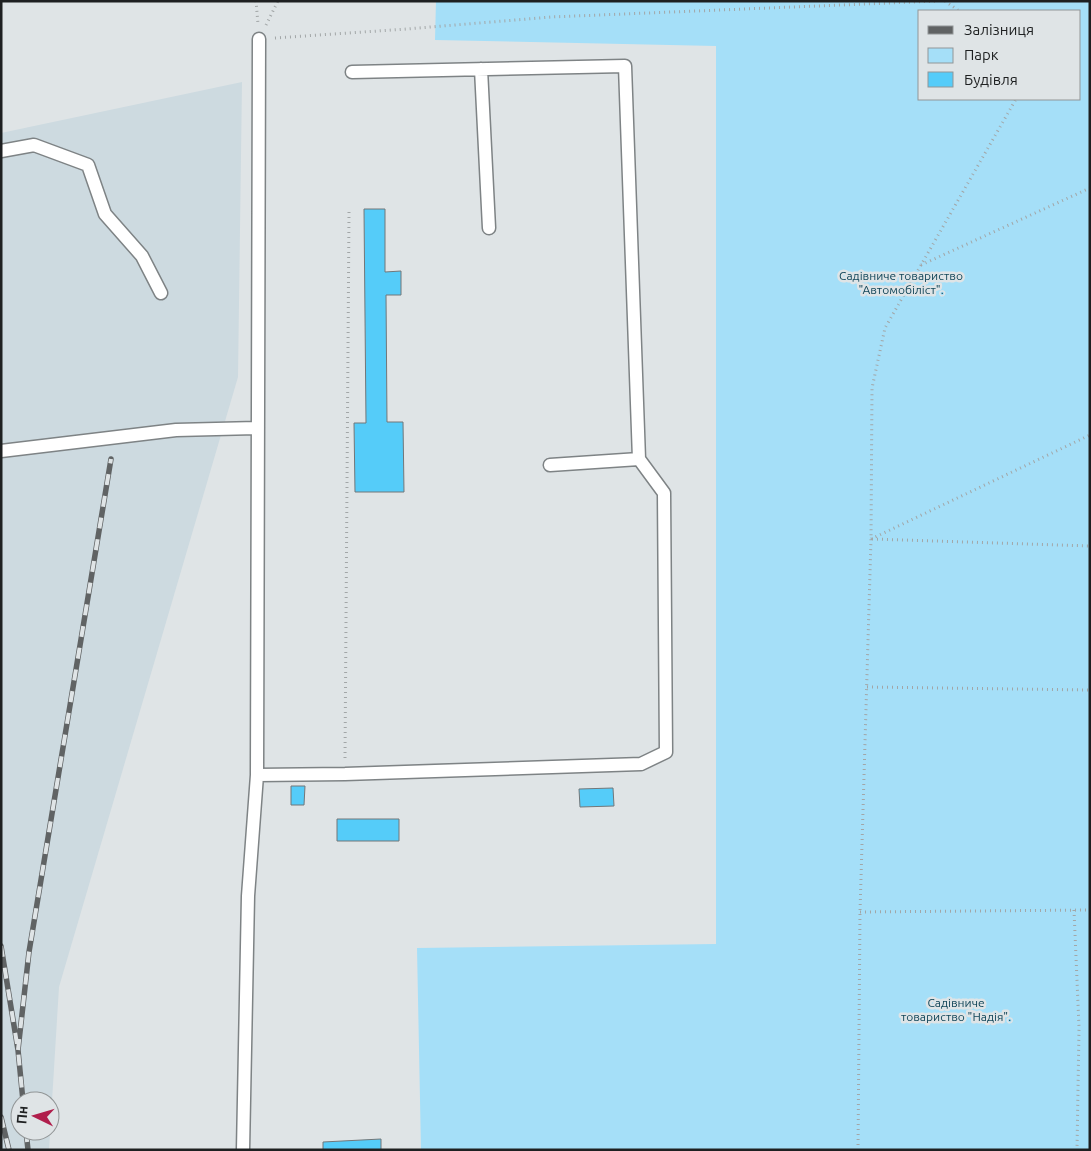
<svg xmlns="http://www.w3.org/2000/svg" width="1091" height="1151" font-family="Ubuntu,sans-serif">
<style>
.built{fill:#cddae0;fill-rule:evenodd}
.green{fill:#a5dff8;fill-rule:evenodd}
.building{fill:#55ccf9;stroke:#727779}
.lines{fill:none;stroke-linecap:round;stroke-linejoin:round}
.lane-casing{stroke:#7e8385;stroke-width:15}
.path{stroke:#a2a6a7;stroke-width:3;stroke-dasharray:1 4;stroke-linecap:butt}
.lane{stroke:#fff;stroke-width:12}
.rail-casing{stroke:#606364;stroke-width:5.5}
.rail{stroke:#dfe4e6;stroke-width:4;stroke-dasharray:11;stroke-linecap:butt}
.labels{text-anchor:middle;stroke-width:5;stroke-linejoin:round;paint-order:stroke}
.park-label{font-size:12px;fill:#114558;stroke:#dfe4e6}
</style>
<rect width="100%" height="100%" fill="#dfe4e6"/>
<path class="built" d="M242,82L238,377L59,987L49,1150H1V133ZM20,1101H50V1131H20Z"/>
<path class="green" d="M436,1H1090V1150H421L417,948L716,944V46L435,40ZM920,11H1080V99H920Z"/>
<path class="building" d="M364,209H385V272L401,271V295H386L387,422H403L404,492H355L354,423H366Z
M291,786H305L304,805H291Z
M613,788L614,806L580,807L579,789Z
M337,819H399V841H337Z
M381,1139V1150H323V1142Z"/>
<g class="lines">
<defs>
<path id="lane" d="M481,69L489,228
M1,151L34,145L88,165L105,214L142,256L161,293
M1,451L176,430L258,428
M550,465L639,459
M257,775L345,774L641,764L666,752L664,493L639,459L625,66L352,72
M243,1150L248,896L257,775L259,39"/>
</defs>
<use href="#lane" class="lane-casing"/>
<path class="path" d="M256,1L258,24
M945,1L959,11
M266,25L278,1
M275,38L407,29L551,17L938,1
M921,265L1090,188
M871,539L1090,435
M872,539L1090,546
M867,687L1090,690
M345,758L349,212
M1074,910L1079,1027L1077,1150
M860,912L1090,910
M858,1150L860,912L871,539L872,388L885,328L1016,99"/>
<use href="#lane" class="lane"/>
<defs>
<path id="rail" d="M1,946L18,1050L23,1101
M18,1050L29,952L111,459
M1,1117L9,1150
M26,1131L28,1150"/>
</defs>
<use href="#rail" class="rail-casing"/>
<use href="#rail" class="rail"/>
</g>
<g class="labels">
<g class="park-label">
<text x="901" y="280">Садівниче товариство<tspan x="901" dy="14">"Автомобіліст".</tspan></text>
<text x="956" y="1007">Садівниче<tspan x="956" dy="14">товариство "Надія".</tspan></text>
</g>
</g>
<rect width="1091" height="1151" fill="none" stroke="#1e2021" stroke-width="5"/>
<rect x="918" y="10" width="162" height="90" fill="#dfe4e6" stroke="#929697"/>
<rect x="928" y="26" width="25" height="8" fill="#606364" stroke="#929697"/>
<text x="964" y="35" font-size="15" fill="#1e2021">Залізниця</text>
<rect x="928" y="48" width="25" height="15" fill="#a5dff8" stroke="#929697"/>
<text x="964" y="60" font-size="15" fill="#1e2021">Парк</text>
<rect x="928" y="72" width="25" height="15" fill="#55ccf9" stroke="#929697"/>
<text x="964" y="85" font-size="15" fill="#1e2021">Будівля</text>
<g transform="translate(35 1116) rotate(275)"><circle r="24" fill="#dfe4e6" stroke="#929697"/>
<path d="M0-4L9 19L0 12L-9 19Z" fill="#b01e4c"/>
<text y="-8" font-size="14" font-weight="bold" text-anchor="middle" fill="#1e2021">Пн</text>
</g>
</svg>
